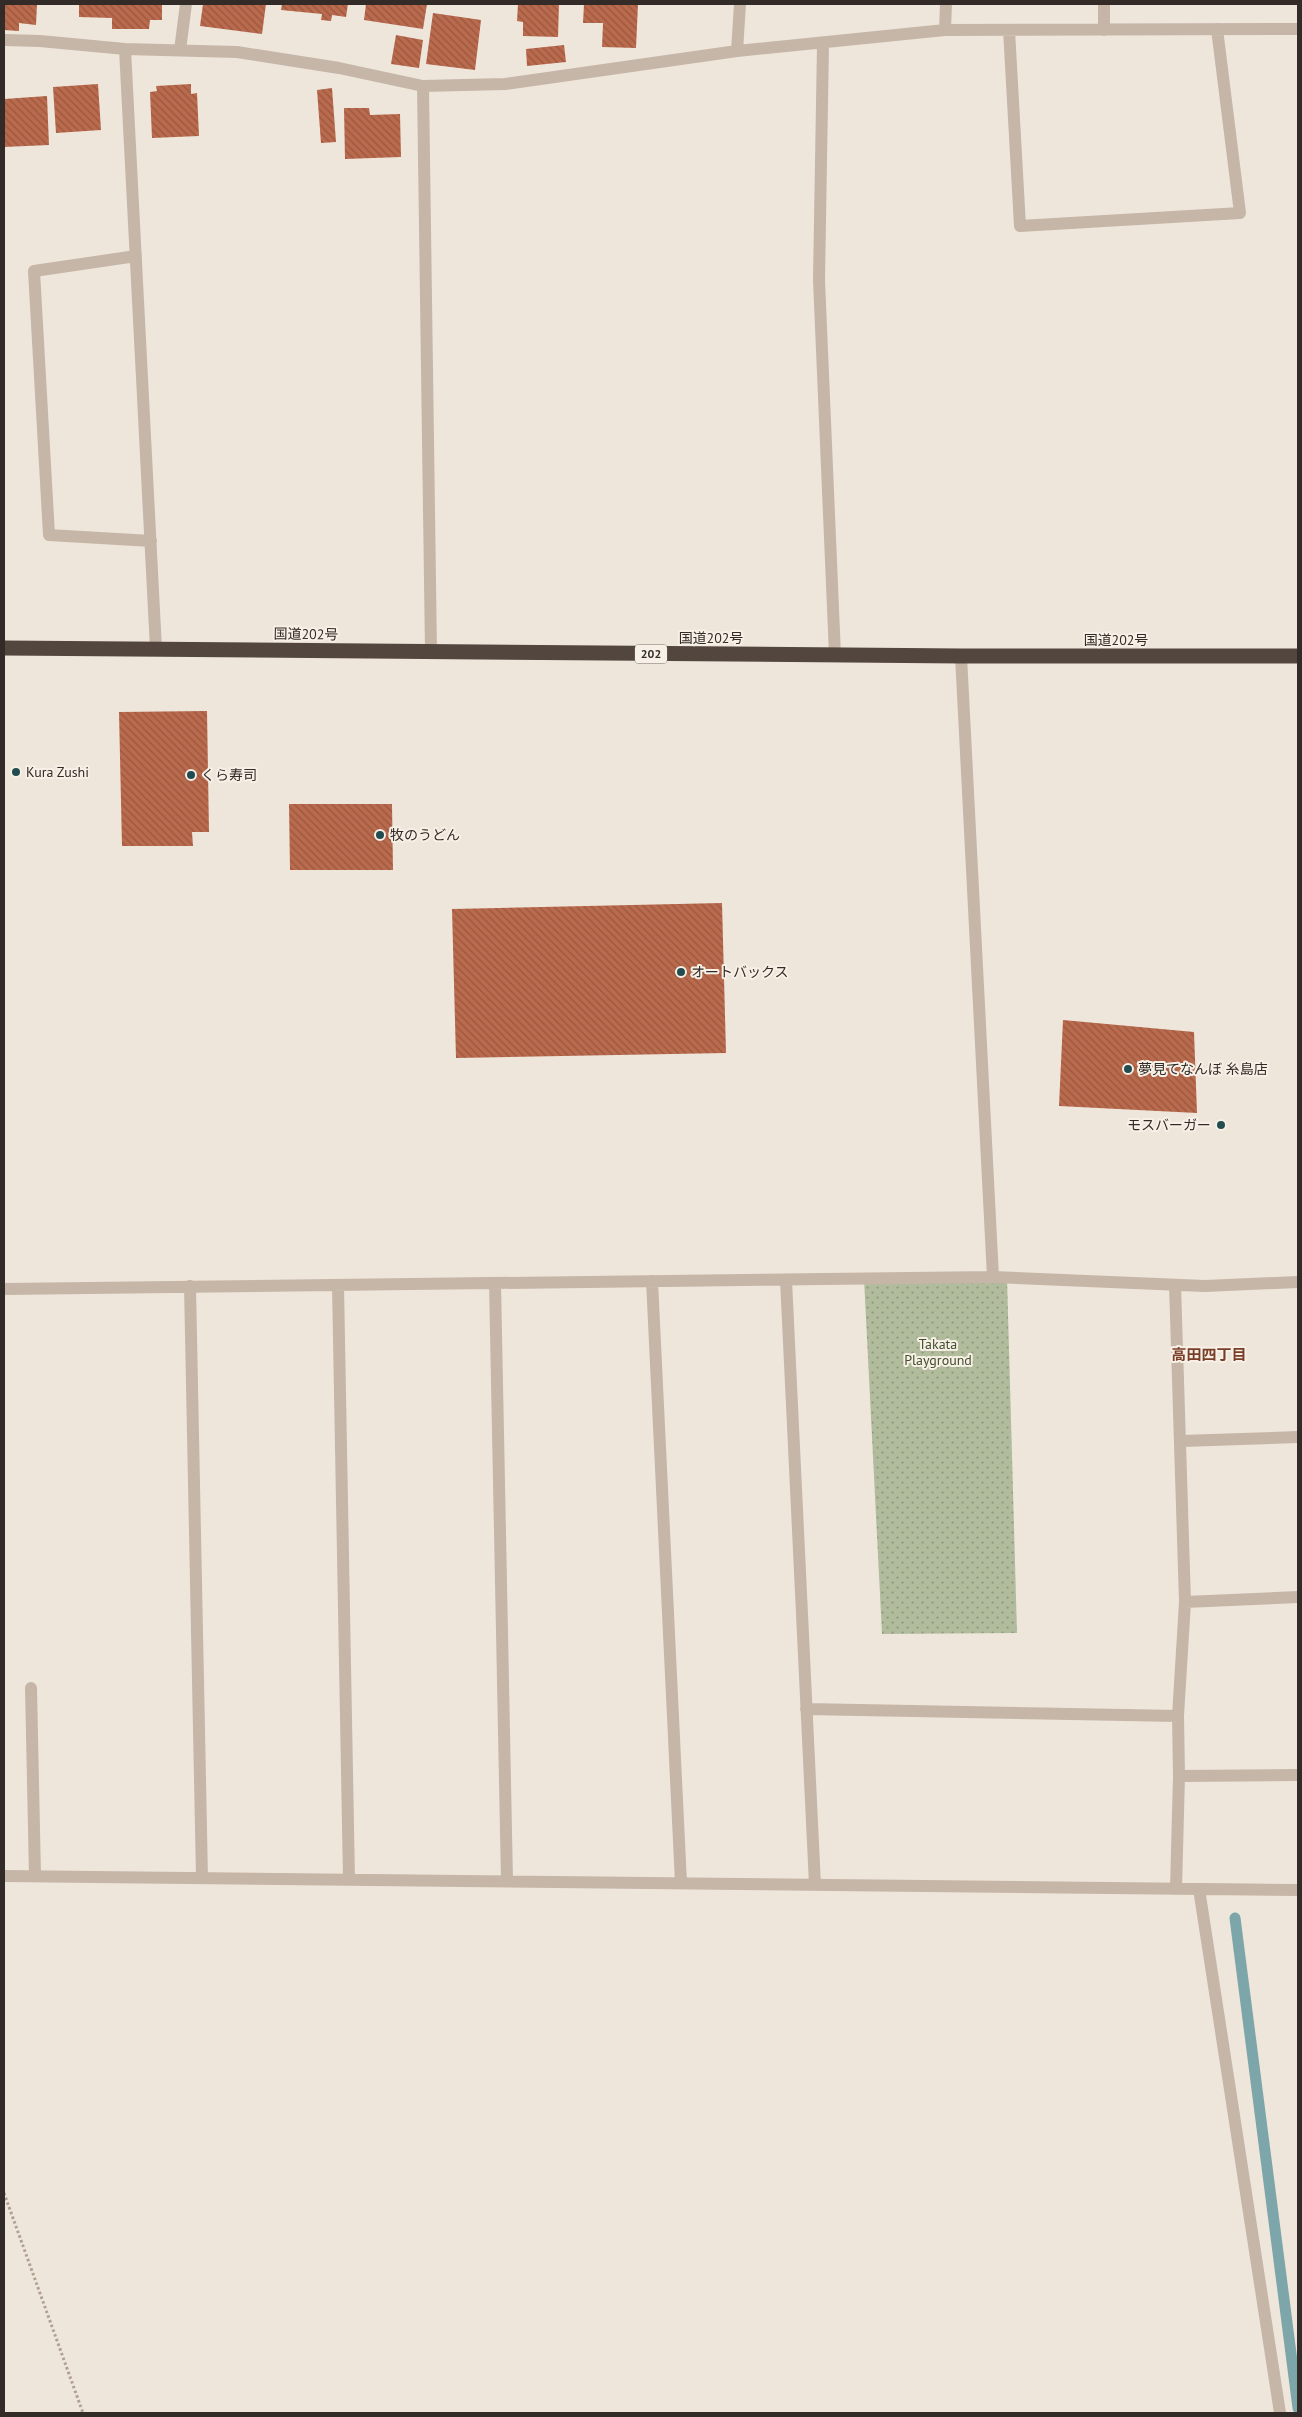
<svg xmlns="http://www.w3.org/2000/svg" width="1302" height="2417" font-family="'PT Sans','Noto Sans JP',sans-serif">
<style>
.green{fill:url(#green-dots)}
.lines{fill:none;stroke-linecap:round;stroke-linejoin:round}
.stream{stroke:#7ca6a9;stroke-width:11}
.building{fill:url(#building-back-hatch)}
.path{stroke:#b1a092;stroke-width:3;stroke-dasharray:2.5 2.5;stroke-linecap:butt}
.minor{stroke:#c6b6a8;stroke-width:12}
.highway{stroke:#53463f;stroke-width:15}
.poi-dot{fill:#214c50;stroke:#f7f0e6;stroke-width:2}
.labels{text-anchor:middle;stroke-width:4;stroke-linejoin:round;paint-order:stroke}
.shield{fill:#f7f0e6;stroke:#6e6660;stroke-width:1}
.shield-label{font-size:12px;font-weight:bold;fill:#332b27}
.street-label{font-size:14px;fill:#332b27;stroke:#f7f0e6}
.poi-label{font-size:14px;fill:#332b27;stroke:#f7f0e6;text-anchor:start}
.park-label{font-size:14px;fill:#424f2e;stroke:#f7f0e6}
.neighbourhood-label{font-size:15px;font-weight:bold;fill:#7a3d28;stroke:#f7f0e6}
</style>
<defs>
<pattern id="green-dots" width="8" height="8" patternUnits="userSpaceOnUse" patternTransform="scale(1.25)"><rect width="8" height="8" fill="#b1bc9c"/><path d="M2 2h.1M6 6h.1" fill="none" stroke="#91997f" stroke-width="1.8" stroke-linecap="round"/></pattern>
<pattern id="building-back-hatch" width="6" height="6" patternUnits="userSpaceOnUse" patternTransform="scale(1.25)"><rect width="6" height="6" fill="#ba6a4d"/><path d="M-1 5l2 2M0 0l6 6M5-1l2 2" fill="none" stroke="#985740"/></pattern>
</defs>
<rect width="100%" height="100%" fill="#efe6db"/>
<path class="green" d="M1007,1278L1017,1633L882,1634L864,1279Z"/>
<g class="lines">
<path class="stream" d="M1235,1918L1298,2408"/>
</g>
<path class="building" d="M4,4H37L36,25L19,23V31L4,30Z
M79,4H162V20H150L149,29H112V18L79,17Z
M203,4H266L262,34L200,26Z
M282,4H348L346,17L332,15L331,21L321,20L322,14L281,10Z
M366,4H427L423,29L364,20Z
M518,4H559L558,37L523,36V22L517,21Z
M584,4H638L636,48L602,47L603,23H583Z
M433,13L481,20L475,70L426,64Z
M396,35L423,40L419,68L391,64Z
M564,45L566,62L527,66L526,49Z
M98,84L101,130L56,133L53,87Z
M191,84V94L197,93L199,136L152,138L150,92L157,91L156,86Z
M332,88L336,142L321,143L317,90Z
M47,96L49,145L4,147V99Z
M344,108H369L370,115L400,114L401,157L345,159Z
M207,711L209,832H192L193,846H122L119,712Z
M289,804H392L393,870H290Z
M722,903L726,1053L456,1058L452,909Z
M1063,1020L1194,1032L1197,1113L1059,1106Z"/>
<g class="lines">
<path class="path" d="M4,2193L83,2413"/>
<path class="minor" d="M945,30L946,4
M1009,30L1020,226L1240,213L1217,29
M1104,30V4
M4,40L40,41L125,49L237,52L339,68L423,86L505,84L737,51L945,30L1298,29
M823,44L819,280L835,655
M125,49L156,649
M180,50L186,4
M737,51L740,4
M423,86L431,652
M136,256L34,271L49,535L151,541
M961,656L993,1277
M786,1280L815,1885
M652,1281L681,1883
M495,1283L507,1881
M338,1285L349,1880
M1175,1285L1185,1602L1178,1716L1179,1776L1176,1889
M190,1286L202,1878
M4,1289L993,1277L1205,1286L1298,1282
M1182,1441L1298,1437
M1185,1602L1298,1597
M31,1688L35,1876
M806,1709L1178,1716
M1179,1776L1298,1775
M4,1876L1298,1890
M1199,1889L1280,2413"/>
<path class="highway" d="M4,648L961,656H1298"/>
</g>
<g class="poi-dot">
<circle cx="16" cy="772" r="5"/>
<circle cx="191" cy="775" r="5"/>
<circle cx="380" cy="835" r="5"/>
<circle cx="681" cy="972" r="5"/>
<circle cx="1128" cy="1069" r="5"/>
<circle cx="1221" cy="1125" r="5"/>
</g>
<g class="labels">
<rect class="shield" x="635" y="644.5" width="32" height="19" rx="4"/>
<g class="shield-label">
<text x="651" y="658">202</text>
</g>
<g class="street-label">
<text transform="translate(306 634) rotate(1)" y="5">国道202号</text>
<text x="711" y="643">国道202号</text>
<text x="1116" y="645">国道202号</text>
</g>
<g class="poi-label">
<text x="26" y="777">Kura Zushi</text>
<text x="201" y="780">くら寿司</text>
<text x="390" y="840">牧のうどん</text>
<text x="691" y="977">オートバックス</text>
<text x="1138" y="1074">夢見てなんぼ 糸島店</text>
<text x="1211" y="1130" text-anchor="end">モスバーガー</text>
</g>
<g class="park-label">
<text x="938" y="1349">Takata<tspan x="938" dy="16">Playground</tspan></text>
</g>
<g class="neighbourhood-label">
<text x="1209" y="1360">高田四丁目</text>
</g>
</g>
<rect width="1302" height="2417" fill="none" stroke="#332b27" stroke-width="10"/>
</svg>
